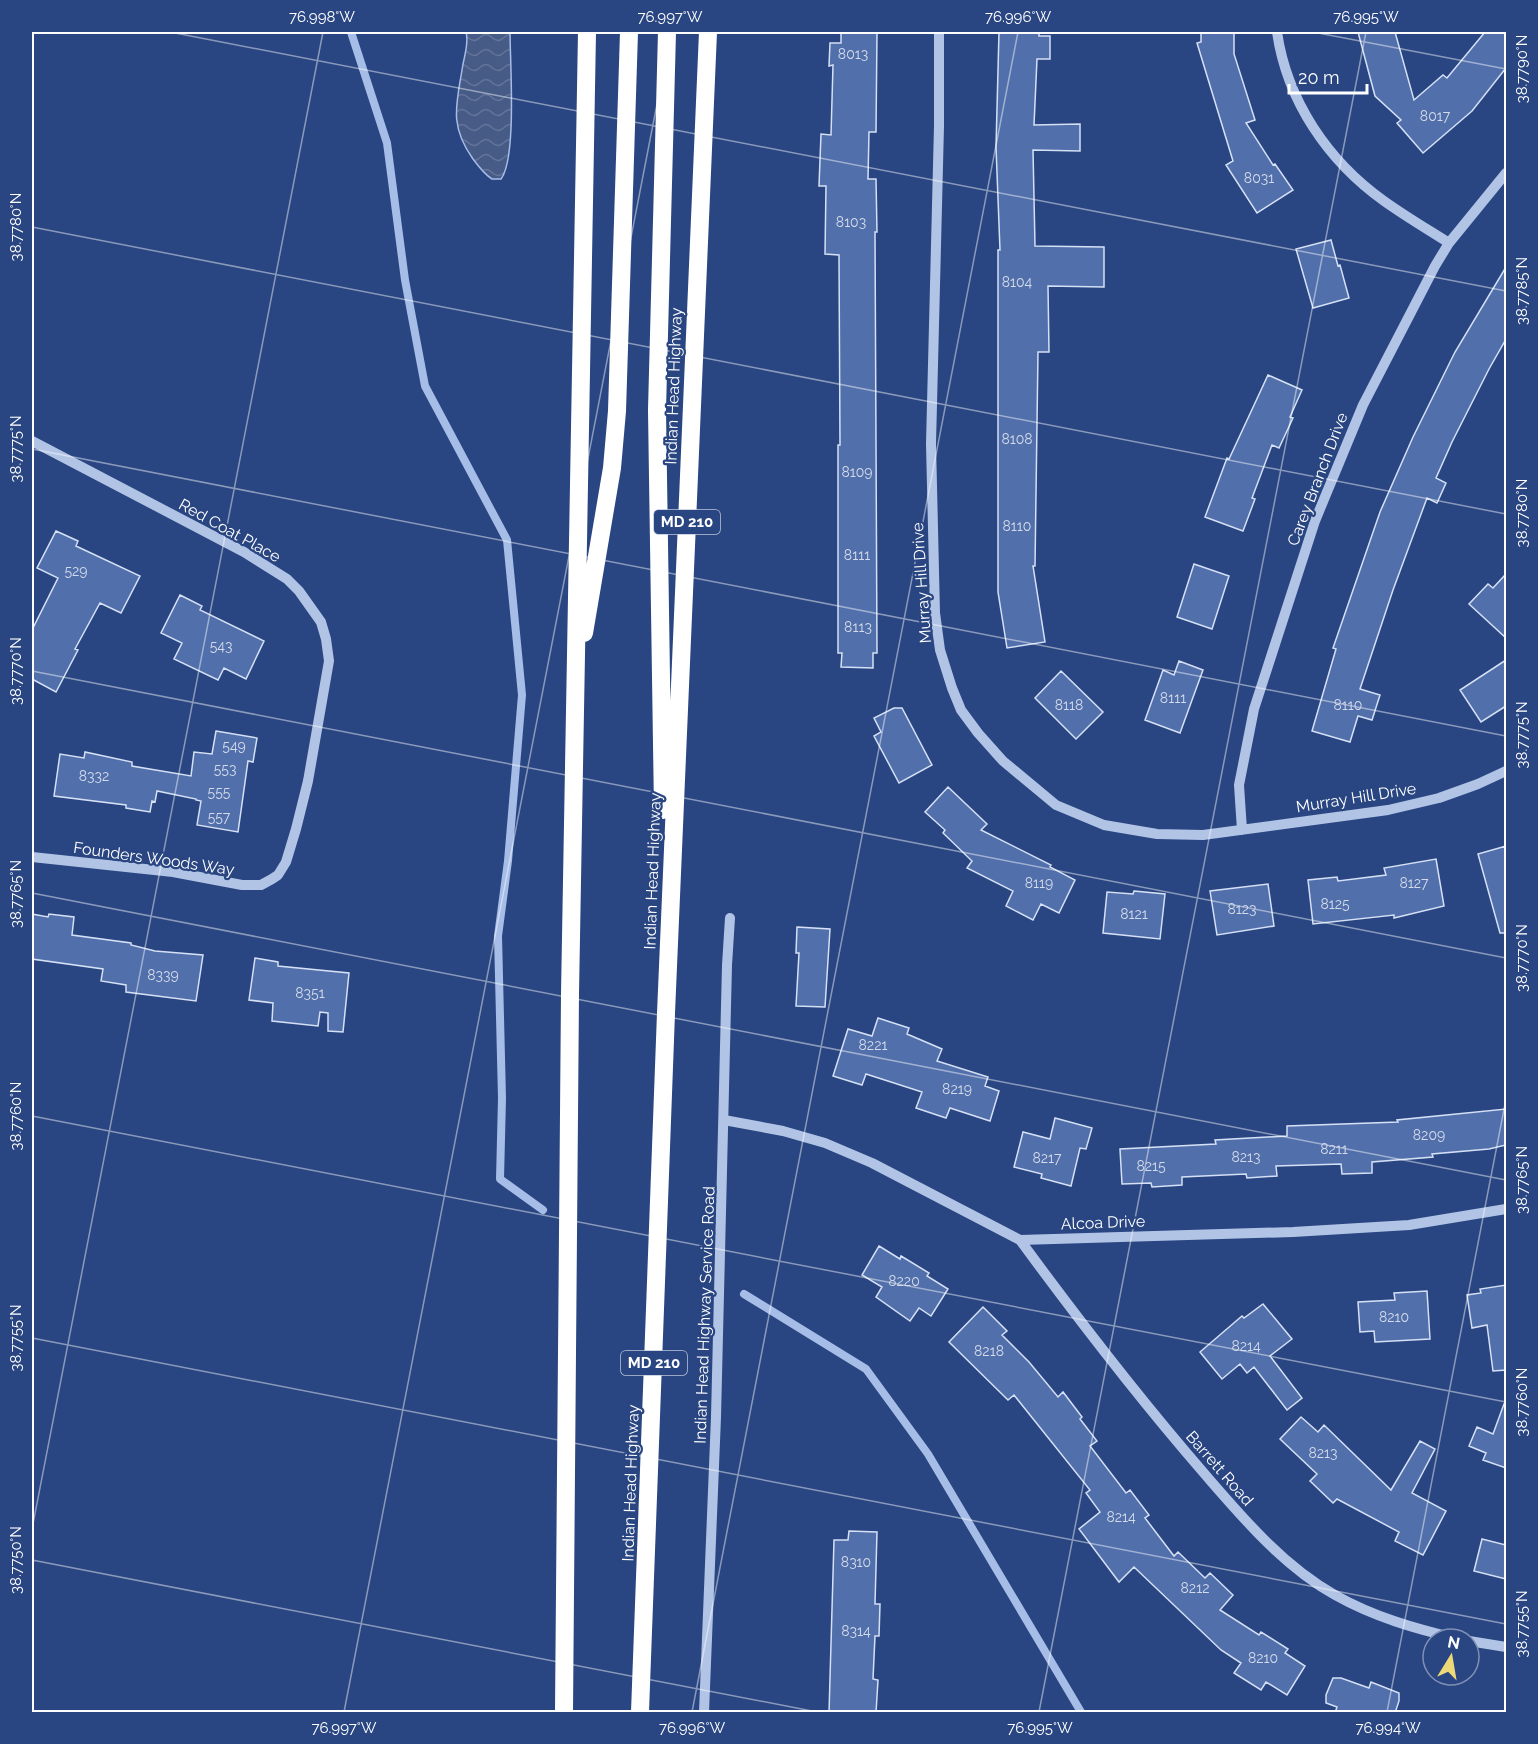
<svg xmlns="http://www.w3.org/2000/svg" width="1538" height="1744" font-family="Raleway,sans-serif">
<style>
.water{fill:url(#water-waves);stroke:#a6bde7;stroke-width:1.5}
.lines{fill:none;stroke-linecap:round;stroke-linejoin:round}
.stream{stroke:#a6bde7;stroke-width:8}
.building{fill:#516fab;stroke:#d5e0f5;stroke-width:1.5}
.minor{stroke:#b2c4e6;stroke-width:10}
.highway{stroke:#fff;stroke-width:18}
.ticks{fill:none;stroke:#fff;stroke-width:1.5;stroke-opacity:0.45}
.labels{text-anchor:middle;stroke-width:4.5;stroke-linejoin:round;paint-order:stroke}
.number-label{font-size:14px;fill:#d4dbea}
.shield{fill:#294682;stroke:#bfc8da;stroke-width:1.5}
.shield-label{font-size:15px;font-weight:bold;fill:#fff}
.street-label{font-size:16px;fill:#fff;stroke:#294682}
.neatline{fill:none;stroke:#fff;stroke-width:2}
.ticks-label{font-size:15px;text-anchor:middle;fill:#fff}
</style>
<defs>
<pattern id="water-waves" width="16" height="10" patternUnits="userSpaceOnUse" patternTransform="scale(1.5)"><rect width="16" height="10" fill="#475b87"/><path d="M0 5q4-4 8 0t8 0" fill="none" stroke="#637499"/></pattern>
</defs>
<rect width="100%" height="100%" fill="#294682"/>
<path class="water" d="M466,32H510C510,61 517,158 501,179H492C484,174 479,167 473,159C448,124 457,103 463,64C465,54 469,42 466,32Z"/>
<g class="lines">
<path class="stream" d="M351,32L387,143L405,280L425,386L507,540L522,695L508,861L498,936L502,1098L500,1179L543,1210
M744,1294L866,1369L928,1454L1081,1712"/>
</g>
<path class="building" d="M841,32H877L876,132H869L868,179H876L877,232H875L877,653H873V668L841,667L842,653H838V445H840L839,255L825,254L826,186H819L821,134L831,135L833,65L829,66L830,43H841Z
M999,32H1039V36H1050V59H1037L1034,125L1080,124V151L1033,150L1035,246L1104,247V287L1048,286L1049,352H1038L1035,566H1033L1045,642L1007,648L998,592V250H1000L996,147Z
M1201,32H1234V54L1255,120L1246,123L1273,165L1275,164L1293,190L1257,213L1226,165L1233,161L1197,43L1201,42Z
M1358,32H1395L1414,100L1443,75L1447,78L1485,32H1506V68L1472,111L1423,153L1397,123L1401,120L1375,96Z
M1331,240L1338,266L1340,265L1349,298L1313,308L1296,249Z
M1506,267V339L1489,369L1452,442L1436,478L1446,483L1437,503L1427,498L1393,590L1360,689L1380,695L1372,720L1358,716L1350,742L1312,731L1336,649L1333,648L1380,512L1413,437L1455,352Z
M1268,375L1302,390L1290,417L1293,418L1279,448L1272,445L1252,498L1255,499L1243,531L1205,517L1227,458L1229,459Z
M56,531L78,541L76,546L140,576L121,613L100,603L75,649L78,650L56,692L32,679V630L58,578L37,568Z
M1194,564L1229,576L1212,629L1177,617Z
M1506,574V638L1469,604L1488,584L1493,588Z
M180,595L202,606L200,610L264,641L246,679L224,668L218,680L174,659L182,643L161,633Z
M1506,660V706L1481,722L1460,690Z
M1179,661L1203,670L1180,733L1145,720L1163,670L1174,675Z
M1061,671L1103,712L1076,739L1035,698Z
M894,708H902L932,765L899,783L874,736L881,732L874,718Z
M216,731L257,738L253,762L248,761L238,832L197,825L201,801L196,800V799L157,791L155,802L152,801L150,812L126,808V805L54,796L60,754L84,758L85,752L132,762V766L191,776L194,752L212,754Z
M948,787L987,824L981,830L1051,865L1050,867L1075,880L1059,913L1041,904L1033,920L1006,906L1013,891L967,868L972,861L943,833L945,830L925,812Z
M1506,846V933H1500L1478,854Z
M1436,859L1444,906L1394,918V915L1313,924L1308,880L1337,877L1338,881L1386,875L1384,868Z
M1268,884L1274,926L1217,935L1210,891Z
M1134,891L1165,894L1160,939L1103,933L1107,892L1133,894Z
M32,914L48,917L49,914L74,917L72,935L131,943V945L155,951L203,955L196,1001L126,992V985L101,981L103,969L32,959Z
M797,927L830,929L825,1007L796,1006L799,953H796Z
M255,958L278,962V966L349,973L343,1032L328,1031V1013L320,1012L318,1026L272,1021L273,1003L249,1000Z
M878,1018L909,1028L907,1034L942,1049L937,1061L988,1077L985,1086L999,1091L990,1121L950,1108L946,1118L916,1108L922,1092L866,1074L862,1085L833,1076L848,1029L872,1036Z
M1506,1109V1145L1489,1149L1432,1154L1433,1157L1372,1162V1173L1342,1174L1341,1164L1276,1166L1277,1176L1247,1178L1246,1174L1182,1177V1185L1152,1187L1151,1183L1122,1184L1120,1149L1216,1144L1215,1140L1287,1136V1126L1398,1122L1397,1120Z
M1055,1118L1092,1128L1086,1149L1080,1148L1071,1186L1041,1178L1042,1174L1014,1167L1023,1132L1050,1139Z
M879,1246L900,1259L901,1256L929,1273L927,1276L948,1289L931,1316L919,1308L910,1321L876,1297L882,1287L862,1275Z
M1506,1285V1370L1493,1371L1487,1325L1472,1328L1467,1295L1481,1293L1480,1289Z
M1427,1291L1430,1339L1375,1342L1374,1331L1360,1332L1358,1302L1395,1300L1394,1293Z
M1263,1304L1292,1339L1270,1356L1302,1398L1287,1410L1254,1367L1247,1373L1240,1364L1222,1379L1200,1352L1242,1316L1244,1318Z
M983,1307L1007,1331L1002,1335L1029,1362L1058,1397L1063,1392L1082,1417L1080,1419L1097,1441L1090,1446L1126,1493L1130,1490L1149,1515L1145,1518L1174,1556L1178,1552L1205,1578L1210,1573L1233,1595L1220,1610L1259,1635L1261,1632L1288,1649L1285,1653L1305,1666L1287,1695L1266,1682L1261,1690L1234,1673L1241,1663L1221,1650L1134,1567L1119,1582L1079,1529L1100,1512L1086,1493L1090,1490L1014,1395L1008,1400L949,1342Z
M1504,1404H1506V1468L1483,1460L1486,1453L1469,1446L1477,1427L1493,1434Z
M1301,1417L1318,1432L1324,1425L1391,1490L1420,1441L1435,1449L1412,1493L1446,1511L1423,1555L1395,1541L1399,1532L1337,1499L1333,1503L1310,1481L1317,1474L1280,1439Z
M849,1531L877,1532L875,1604H880L879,1636H875L873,1679L878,1680L876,1713H829L834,1540H848Z
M1482,1539L1506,1545V1579L1474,1571Z
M1333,1678H1341L1369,1688L1371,1682L1399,1693V1701L1395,1713H1335L1337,1707L1326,1703V1695Z"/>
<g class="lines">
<path class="minor" d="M939,32V126L931,444L935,613L940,650L952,688L961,710L978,733L1003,761L1056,805L1104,825L1157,834L1203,835L1388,810L1439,798L1478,784L1506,771
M1277,32C1287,101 1328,161 1384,201C1405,216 1427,229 1449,243
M32,441L244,552L287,579L299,591L321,622L326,639L329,661L308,781L296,829L286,862L278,875L272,879L261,885H242L173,872L32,857
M1242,830L1239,785L1254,709L1315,521L1363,405L1435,266L1449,243L1506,173
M724,1120L783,1131L825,1143L872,1163L1020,1240L1293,1232L1409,1225L1506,1209
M1020,1240C1078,1319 1138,1397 1203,1472C1242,1517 1282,1565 1335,1595C1374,1617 1416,1629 1459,1639
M1469,1641L1506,1647
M704,1712L716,1417L727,965L730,918"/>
<path class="highway" d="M584,633L612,468L617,411L629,32
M663,810L657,410L667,32
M564,1712L570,994L587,32
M640,1712L666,1013L708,32"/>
</g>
<path class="ticks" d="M170,32L1506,291M1313,32L1506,69M32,227L1506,514M32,449L1506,736M32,671L1506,958M32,893L1506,1180M32,1116L1506,1402M32,1338L1506,1624M32,1529L323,32M32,1560L817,1712M344,1712L671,32M692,1712L1018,32M1039,1712L1366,32M1387,1712L1506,1099"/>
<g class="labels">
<g class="number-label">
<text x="853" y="59">8013</text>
<text x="1435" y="121">8017</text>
<text x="1259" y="183">8031</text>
<text x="851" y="227">8103</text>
<text x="1017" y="287">8104</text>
<text x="1017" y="444">8108</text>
<text x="857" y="477">8109</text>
<text x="1017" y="531">8110</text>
<text x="857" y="560">8111</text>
<text x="76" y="576">529</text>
<text x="858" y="632">8113</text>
<text x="221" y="651">543</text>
<text x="1173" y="703">8111</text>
<text x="1069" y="710">8118</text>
<text x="1348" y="710">8110</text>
<text x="234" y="751">549</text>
<text x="225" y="774">553</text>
<text x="94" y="781">8332</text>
<text x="219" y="797">555</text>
<text x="219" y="822">557</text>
<text x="1039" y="888">8119</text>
<text x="1414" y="888">8127</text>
<text x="1335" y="909">8125</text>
<text x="1242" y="914">8123</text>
<text x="1134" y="919">8121</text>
<text x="163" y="980">8339</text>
<text x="310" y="998">8351</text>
<text x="873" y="1050">8221</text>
<text x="957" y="1094">8219</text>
<text x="1429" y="1140">8209</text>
<text x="1334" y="1154">8211</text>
<text x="1246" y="1162">8213</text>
<text x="1047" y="1163">8217</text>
<text x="1151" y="1171">8215</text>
<text x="904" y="1286">8220</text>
<text x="1394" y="1322">8210</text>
<text x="1246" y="1351">8214</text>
<text x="989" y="1356">8218</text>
<text x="1323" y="1458">8213</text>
<text x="1121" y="1522">8214</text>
<text x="856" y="1567">8310</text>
<text x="1195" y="1593">8212</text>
<text x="856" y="1636">8314</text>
<text x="1263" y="1663">8210</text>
</g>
<g class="shield">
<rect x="654" y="510" width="66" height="24" rx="4.5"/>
<rect x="621" y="1351" width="66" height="24" rx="4.5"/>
</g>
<g class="shield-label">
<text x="687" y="527">MD 210</text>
<text x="654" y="1368">MD 210</text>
</g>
<g class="street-label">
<text transform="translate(673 386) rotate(-88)" y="6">Indian Head Highway</text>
<text transform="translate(1317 479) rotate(-69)" y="6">Carey Branch Drive</text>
<text transform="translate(230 530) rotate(29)" y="6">Red Coat Place</text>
<text transform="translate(921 583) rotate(-94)" y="6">Murray Hill Drive</text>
<text transform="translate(1356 797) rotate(-9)" y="6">Murray Hill Drive</text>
<text transform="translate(154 858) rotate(8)" y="6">Founders Woods Way</text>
<text transform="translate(652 871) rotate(-88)" y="6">Indian Head Highway</text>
<text transform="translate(1103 1222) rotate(-2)" y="6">Alcoa Drive</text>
<text transform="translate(704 1315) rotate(-88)" y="6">Indian Head Highway Service Road</text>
<text transform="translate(1220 1468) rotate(49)" y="6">Barrett Road</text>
<text transform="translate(630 1483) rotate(-88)" y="6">Indian Head Highway</text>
</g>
</g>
<rect width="1538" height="1744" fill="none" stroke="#294682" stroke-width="66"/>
<g transform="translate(1451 1657) rotate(11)"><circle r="28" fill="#294682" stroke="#7f90b4" stroke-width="1.5"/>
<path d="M0-4.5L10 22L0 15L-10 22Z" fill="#eed978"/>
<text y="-9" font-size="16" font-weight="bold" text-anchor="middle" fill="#ffffff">N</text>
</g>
<path d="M1289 84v9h78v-9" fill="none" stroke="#ffffff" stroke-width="3"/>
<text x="1298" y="84" font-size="18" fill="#ffffff" stroke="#294682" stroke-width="4.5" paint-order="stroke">20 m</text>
<rect x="33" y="33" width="1472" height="1678" class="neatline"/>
<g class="ticks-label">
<text x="322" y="22">76.998°W</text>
<text x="670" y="22">76.997°W</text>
<text x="1018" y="22">76.996°W</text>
<text x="1366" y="22">76.995°W</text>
<text transform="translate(1522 69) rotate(-90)" y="5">38.7790°N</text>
<text transform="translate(16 227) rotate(-90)" y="5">38.7780°N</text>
<text transform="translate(1522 291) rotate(-90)" y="5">38.7785°N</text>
<text transform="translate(16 449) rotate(-90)" y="5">38.7775°N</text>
<text transform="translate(1522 513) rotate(-90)" y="5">38.7780°N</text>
<text transform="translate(16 671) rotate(-90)" y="5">38.7770°N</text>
<text transform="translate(1522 735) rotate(-90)" y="5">38.7775°N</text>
<text transform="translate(16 894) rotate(-90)" y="5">38.7765°N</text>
<text transform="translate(1522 958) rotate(-90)" y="5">38.7770°N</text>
<text transform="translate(16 1116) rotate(-90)" y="5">38.7760°N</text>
<text transform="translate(1522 1180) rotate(-90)" y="5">38.7765°N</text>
<text transform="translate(16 1338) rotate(-90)" y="5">38.7755°N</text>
<text transform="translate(1522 1402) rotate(-90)" y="5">38.7760°N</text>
<text transform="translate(16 1560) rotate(-90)" y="5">38.7750°N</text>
<text transform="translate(1522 1624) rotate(-90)" y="5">38.7755°N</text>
<text x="344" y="1733">76.997°W</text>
<text x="692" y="1733">76.996°W</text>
<text x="1040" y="1733">76.995°W</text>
<text x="1388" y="1733">76.994°W</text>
</g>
</svg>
